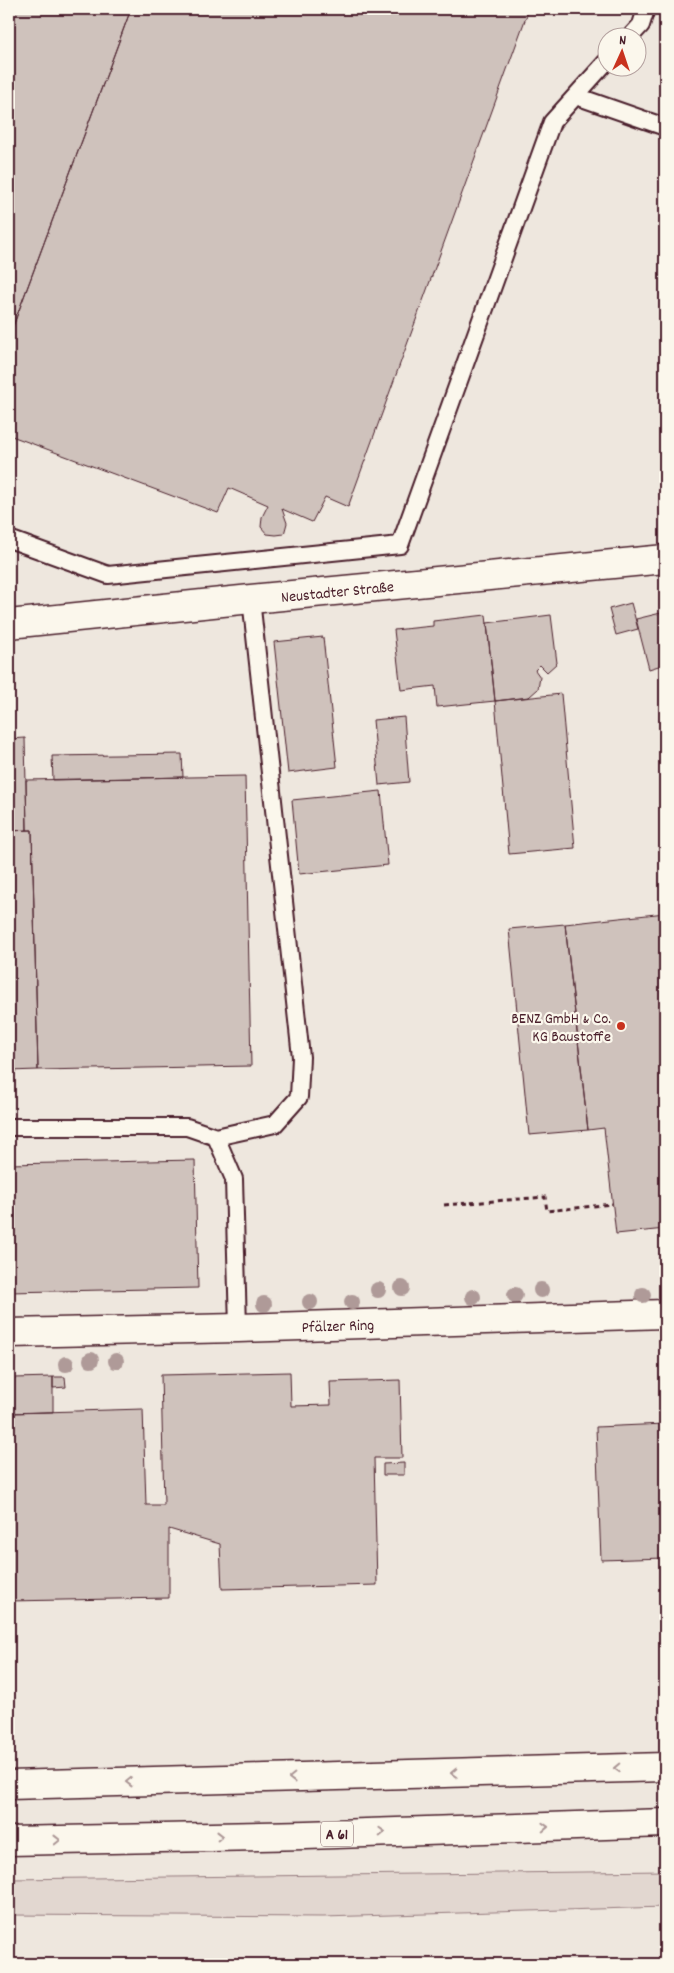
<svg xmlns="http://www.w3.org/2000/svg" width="674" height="1973" font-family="Dekko,sans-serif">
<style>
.built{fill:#eee7de;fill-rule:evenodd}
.green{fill:#e2d7d0;stroke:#967b7e}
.building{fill:#cfc2bc;stroke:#4a1f2b}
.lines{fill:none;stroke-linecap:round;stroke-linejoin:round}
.service-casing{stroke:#4a1f2b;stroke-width:20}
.minor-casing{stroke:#4a1f2b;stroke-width:31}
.motorway-casing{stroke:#4a1f2b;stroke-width:31}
.path{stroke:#4a1f2b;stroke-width:3;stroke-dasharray:5 4;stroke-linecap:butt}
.service{stroke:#fbf7ec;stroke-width:16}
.minor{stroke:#fbf7ec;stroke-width:28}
.motorway{stroke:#fbf7ec;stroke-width:28}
.tree{fill:#af9a98}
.oneway{stroke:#ab9695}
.poi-dot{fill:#c8321e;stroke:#fbf7ec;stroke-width:2}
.labels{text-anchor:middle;stroke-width:4.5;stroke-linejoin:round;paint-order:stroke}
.shield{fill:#fbf7ec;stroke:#7f6065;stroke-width:1}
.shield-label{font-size:15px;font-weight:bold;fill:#4a1f2b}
.street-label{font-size:16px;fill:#4a1f2b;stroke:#fbf7ec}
.poi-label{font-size:16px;fill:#4a1f2b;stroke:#fbf7ec;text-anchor:end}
</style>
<rect width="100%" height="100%" fill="#fbf7ec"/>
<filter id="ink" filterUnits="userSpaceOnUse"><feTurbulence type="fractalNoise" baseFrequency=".02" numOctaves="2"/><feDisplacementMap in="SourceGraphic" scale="10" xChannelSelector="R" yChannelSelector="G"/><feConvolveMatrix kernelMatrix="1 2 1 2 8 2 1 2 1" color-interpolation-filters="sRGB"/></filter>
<g filter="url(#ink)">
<path class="built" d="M9,9H665V1964H9ZM606,38H636V68H606Z"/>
<path class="green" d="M665,1871V1907L323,1917L9,1915V1879Z"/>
<path class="building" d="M9,9H131L9,337Z
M131,9H529L348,507L325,497L312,522L282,509L287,523L284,534L276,535L267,534L261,527L262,517L268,505L229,488L218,513L9,435V337Z
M631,603L638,629L616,635L609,609Z
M665,612V664L649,669L636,619Z
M486,615L495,701L437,707L435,686L401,690L394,630L433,626V621Z
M551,615L557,663L547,672L540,665L535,670L540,677L538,689L529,697L495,701L487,623Z
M323,637L337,767L288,773L274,642Z
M561,694L575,848L509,854L495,701Z
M404,717L409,782L379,785L373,720Z
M25,738L27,830L9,831V739Z
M182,754L183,777L53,780L52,756Z
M245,776L251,1066L38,1070L32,830H27L26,780Z
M381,791L388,865L299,874L292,800Z
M32,830L38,1070L9,1071V831Z
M665,913V1229L616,1234L604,1128L588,1130L565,924Z
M565,924L588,1130L529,1135L509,929Z
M195,1160L198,1288L9,1292V1164Z
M9,1371H13V1378L53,1377V1412L9,1413Z
M290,1372L291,1406L331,1405L330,1382L400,1380L402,1458H374L377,1585L222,1589L220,1544L169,1529V1598L9,1601V1413L143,1409L146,1505H164L161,1375Z
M53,1377H65L66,1387L53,1388Z
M665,1424V1558L601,1560L596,1427Z
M404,1463V1475H383V1464Z"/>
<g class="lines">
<defs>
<path id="service" d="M629,38L641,25L646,9
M576,96L665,127
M9,539L108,575L400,545L552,122L606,62
M9,1127H187L216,1137L234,1179L238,1328
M216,1137L275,1124L299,1097L301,1057L251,599"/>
<g id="minor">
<path id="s1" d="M9,624L251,599L665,559"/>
<path id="s2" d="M9,1333L238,1328L665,1314"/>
</g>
<path id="motorway" d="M9,1785L665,1767
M9,1841L306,1835L665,1823"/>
</defs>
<use href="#service" class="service-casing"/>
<use href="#minor" class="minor-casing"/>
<use href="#motorway" class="motorway-casing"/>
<path class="path" d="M444,1205L545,1197L547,1211L612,1204"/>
<use href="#service" class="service"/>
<use href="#minor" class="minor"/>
<use href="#motorway" class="motorway"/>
</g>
<g class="tree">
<circle cx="402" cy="1288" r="8"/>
<circle cx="378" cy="1290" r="8"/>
<circle cx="541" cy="1290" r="8"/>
<circle cx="515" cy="1295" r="8"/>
<circle cx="643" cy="1295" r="8"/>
<circle cx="473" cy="1297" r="8"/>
<circle cx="310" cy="1302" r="8"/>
<circle cx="352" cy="1302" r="8"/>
<circle cx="264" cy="1304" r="8"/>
<circle cx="91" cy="1360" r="8"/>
<circle cx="116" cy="1361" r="8"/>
<circle cx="66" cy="1364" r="8"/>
</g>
<defs><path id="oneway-chevron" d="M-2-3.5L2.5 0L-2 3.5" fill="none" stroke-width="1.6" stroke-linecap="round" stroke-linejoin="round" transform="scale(1.25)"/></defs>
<g class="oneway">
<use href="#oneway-chevron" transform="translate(617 1768) rotate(178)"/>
<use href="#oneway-chevron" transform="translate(454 1773) rotate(178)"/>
<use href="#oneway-chevron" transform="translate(292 1778) rotate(179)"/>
<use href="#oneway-chevron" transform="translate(129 1782) rotate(179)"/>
<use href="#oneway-chevron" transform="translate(545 1827) rotate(-2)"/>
<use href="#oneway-chevron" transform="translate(382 1832) rotate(-2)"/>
<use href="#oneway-chevron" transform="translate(220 1836) rotate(-1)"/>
<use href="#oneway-chevron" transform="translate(57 1840) rotate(-1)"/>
</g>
</g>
<circle class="poi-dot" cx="621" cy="1026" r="5"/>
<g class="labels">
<rect class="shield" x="321" y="1821.5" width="32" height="25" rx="4"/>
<g class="shield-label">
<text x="337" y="1839">A 61</text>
</g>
<g class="street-label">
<text dy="6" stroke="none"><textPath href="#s1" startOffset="330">Neustadter Straße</textPath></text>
<text dy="6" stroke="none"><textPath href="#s2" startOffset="329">Pfälzer Ring</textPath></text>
</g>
<g class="poi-label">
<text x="611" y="1023">BENZ GmbH &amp; Co.<tspan x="611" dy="18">KG Baustoffe</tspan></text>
</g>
</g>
<rect width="674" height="1973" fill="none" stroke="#fbf7ec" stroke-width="30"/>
<rect x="15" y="15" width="644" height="1943" fill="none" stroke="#4a1f2b" stroke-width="2" filter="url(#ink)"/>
<g transform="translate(622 52) rotate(3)"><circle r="24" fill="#fbf7ec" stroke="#b4a19f"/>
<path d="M0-4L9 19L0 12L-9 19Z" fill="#c8321e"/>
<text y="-8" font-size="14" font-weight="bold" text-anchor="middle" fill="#4a1f2b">N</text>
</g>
</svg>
